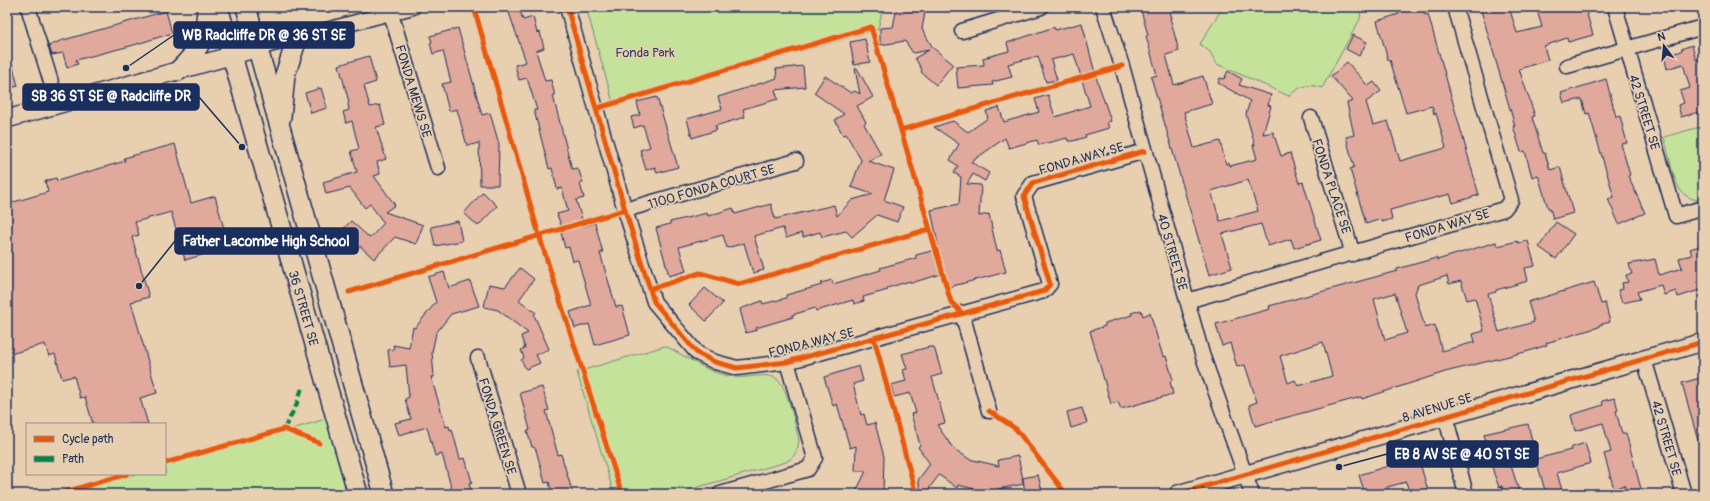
<svg xmlns="http://www.w3.org/2000/svg" width="1710" height="501" font-family="Pangolin,sans-serif">
<style>
.green{fill:#c4e29a;stroke:#70887c}
.building{fill:#e1a89c;stroke:#1b2f5e;fill-rule:evenodd}
.lines{fill:none;stroke-linecap:round;stroke-linejoin:round}
.minor-casing{stroke:#1b2f5e;stroke-width:17}
.tertiary-casing{stroke:#1b2f5e;stroke-width:20}
.secondary-casing{stroke:#1b2f5e;stroke-width:22}
.minor{stroke:#e8cfb0;stroke-width:14}
.tertiary{stroke:#e8cfb0;stroke-width:17}
.secondary{stroke:#e8cfb0;stroke-width:19}
.quiet{stroke:#00873e;stroke-width:4;stroke-dasharray:8 4;stroke-linecap:butt}
.cycleway-casing{stroke:#e8cfb0;stroke-width:8}
.cycleway{stroke:#e8590c;stroke-width:5}
.labels{text-anchor:middle;stroke-width:3.5;stroke-linejoin:round;paint-order:stroke}
.park-label{font-size:13px;fill:#2c4164;stroke:#e8cfb0}
.street-label{font-size:13px;fill:#1b2f5e;stroke:#e8cfb0}
.leader{fill:none;stroke:#1b2f5e;stroke-width:1.5}
.callout-dot{fill:#1b2f5e;stroke:#e8cfb0;stroke-width:1.5}
.callout{fill:#1b2f5e;stroke:#1b2f5e;stroke-width:1.5}
.callout-label{font-size:14px;text-anchor:middle;font-weight:bold;fill:#fff}
</style>
<rect width="100%" height="100%" fill="#e8cfb0"/>
<filter id="ink" filterUnits="userSpaceOnUse"><feTurbulence type="fractalNoise" baseFrequency=".025" numOctaves="2"/><feDisplacementMap in="SourceGraphic" scale="8" xChannelSelector="R" yChannelSelector="G"/><feConvolveMatrix kernelMatrix="1 2 1 2 8 2 1 2 1" color-interpolation-filters="sRGB"/></filter>
<g filter="url(#ink)">
<path class="green" d="M586,7H883L878,29L614,106Z
M1223,7H1361L1360,19L1322,88C1310,83 1299,86 1289,96L1217,64L1210,52L1200,44Z
M1703,126V199C1695,202 1683,196 1679,188C1672,176 1668,151 1664,137Z
M665,346C689,357 707,374 735,377C748,379 768,371 778,380C788,388 795,426 799,440C798,450 795,457 786,462L674,494H614L577,372Z
M326,419L349,494H67L136,474H165V466Z"/>
<path class="building" d="M507,7H519L523,20L533,17L537,33L540,32L544,48L536,51L545,81L551,80L555,96H553L572,169L578,168L583,183L580,184L584,198L576,200L584,226L595,223L603,253H600L616,307L622,306L630,335L595,345L589,324L575,328L570,312L591,305L578,260L573,261L569,247L565,248L561,233L563,232L557,214L568,211L562,188L557,189L552,168L549,169L534,110H537L527,78L519,80L515,65L526,62Z
M897,7H926L922,29L933,48L953,64L936,85L921,72L922,70L915,58L929,50L913,53L905,41L880,45V28L893,27Z
M1140,7H1169L1172,18H1170L1179,51L1166,55L1174,85L1203,76L1212,104L1184,112L1194,148L1220,141L1226,164L1229,163L1230,166L1257,159L1253,145H1255L1246,114L1250,101L1218,83L1220,78L1224,79L1228,71L1242,79L1239,85L1271,95L1268,105L1271,106L1263,134L1273,132L1281,156L1290,153L1299,183L1303,182L1321,240L1294,248L1291,239L1268,246L1261,224L1222,234L1232,268L1209,275L1151,77L1157,75L1146,36L1148,35ZM1248,180L1258,211L1220,221L1211,191Z
M1397,7H1423L1425,15L1428,14L1479,195L1453,203L1450,194L1427,200L1390,210L1392,219L1382,222L1381,219L1366,224L1350,169L1354,167L1346,137L1354,135L1347,103L1353,101L1331,76L1347,62L1368,86L1374,82L1381,91L1366,102L1373,125L1388,121L1400,161L1446,148L1436,113L1434,114L1432,106L1406,113L1390,60H1388L1377,21L1399,14Z
M1480,7H1509L1517,33L1542,27L1536,7H1585L1593,35L1568,42L1567,38L1544,46L1548,60L1519,69L1535,116L1532,117L1543,153H1545L1550,170L1560,167L1573,213L1553,219L1550,208H1548L1538,175L1532,177L1525,151L1521,152L1513,126H1515Z
M166,11L172,33L134,45L76,60L78,64L67,68L63,53L52,55L49,46L60,41Z
M1082,23L1096,77L1111,121L1107,122L1109,128L1085,135L1086,137L1073,141H1068L1067,138L1039,145L1037,140L1009,148L1005,138L971,162L989,173L985,181L973,174L967,184L981,185L979,216L989,214L997,251L1000,250L1006,272L949,287L945,273L911,283L910,281L887,288L888,290L863,297L864,301L854,304L853,300L816,311L815,308L792,315L793,317L756,328L757,330L746,333L740,309L762,301L763,304L786,298V295L822,285L821,283L832,280L833,284L881,270L880,268L916,258V255L939,249L931,210L959,204L961,177L954,173L958,166L950,160L959,144L934,127L953,121L968,132L988,118L986,111L999,107L1004,122L1039,112L1035,99L1048,95L1055,117L1090,106L1074,54L1051,60L1057,80L1046,82L1038,56L1008,64L1012,77L992,82L993,85L958,88L956,67L984,65L983,58L1009,51L1007,43L1054,27L1055,30Z
M458,28L482,115L490,113L499,144L498,185H480L479,143L467,146L457,109L449,111L442,84L451,82L443,51L433,54L430,43L432,42L430,36Z
M1353,35L1367,42L1359,56L1346,49Z
M865,39L870,62L854,65L850,42Z
M1692,45L1696,60L1703,58V111L1681,117L1678,105L1684,103L1680,91L1690,88L1683,64L1667,69L1664,56L1682,51L1681,49Z
M10,56L18,86L7,89V57Z
M369,56L376,82L364,86L370,107L380,105L385,125L376,127L386,159L377,162L380,174L374,176L395,205L385,212L423,225L416,244L395,237L374,259L360,246L356,251L343,240L345,237L340,232L351,221L370,238L384,223L370,204L365,208L350,188L326,194L323,182L357,172L351,151L359,149L352,121L346,123L343,112L349,110L348,103L349,102L339,65Z
M803,66L805,87L775,90L778,99L743,109L745,117L715,126L717,130L692,138L687,119L722,109L718,97L777,78L776,69Z
M857,68L873,97L857,106L866,122L864,124L881,154L868,161L894,170L884,200L903,207L897,222L877,215L852,237L846,231L822,237L820,232L803,237L802,233L786,238L783,228L754,236L764,270L753,273L744,243L727,248L723,235L679,247L686,271L669,276L656,228L670,224V222L707,213L708,216L733,208L735,214L771,204L775,219L834,205L837,216L852,200L873,194L851,187L861,160L846,134L843,135L835,120L844,114L814,93L825,76L851,93L855,91L860,94L855,69Z
M1606,79L1616,117L1620,116L1627,143L1621,144L1630,175L1628,176L1645,213L1619,224L1608,199L1614,197L1589,113L1586,114L1582,99L1564,103L1561,93Z
M321,88L327,108L311,113L305,93Z
M657,97L678,167L657,173L655,167L646,170L640,150L650,147L643,125L634,128L631,117L640,115L637,102Z
M175,144L191,203L215,196L229,247L185,260L171,212L135,222L139,235L132,237L149,297L131,302L157,393L140,398L148,424H93L85,397L80,398L74,376L62,379L55,354L49,356L45,344L7,355V204L48,192L45,181L56,178L57,181L125,161L124,158Z
M483,192L497,206L478,226L464,213Z
M458,221L462,241L435,246L431,227Z
M1556,222L1574,234L1556,259L1539,247Z
M1517,241L1518,243L1528,241L1535,266L1525,268L1528,281L1496,290V292L1488,294L1499,332L1534,322L1528,302L1594,282L1601,304L1605,303L1610,322L1599,325V327L1546,343L1547,345L1529,351L1445,372L1362,399L1361,397L1255,426L1249,405L1257,402L1245,365L1237,367L1230,343L1222,346L1216,324L1270,309L1269,306L1397,271V269L1436,258L1437,260L1496,242L1498,246ZM1447,276L1449,284L1461,281L1467,300L1475,298L1484,331L1473,334L1475,342L1442,351L1435,325L1425,328L1415,293L1418,285ZM1395,293L1407,333L1385,340L1374,299ZM1323,342L1332,376L1298,386L1295,380L1288,383L1280,356Z
M1703,245V289L1678,297L1676,291L1664,295L1661,285L1637,292L1640,299L1622,303L1618,290L1623,289L1622,283L1628,282L1626,275L1632,274L1629,264L1655,259L1659,275L1682,268L1679,258L1692,255L1690,249Z
M520,268L534,279L519,300L536,313L534,315L549,349L536,355L540,363L526,369L521,360L524,358L521,350L525,348L521,336L528,333L498,310L484,307L489,284L505,287Z
M444,272L449,288L470,281L479,306L451,314L436,333L432,352L434,377H431L446,427L449,426L450,430L452,429L460,459L465,458L472,482L469,483L472,494H453L442,454L435,456L427,427L399,435L395,423L411,419L405,399L409,397L406,365L390,367L388,350L394,349L393,345L409,348L413,327L415,328L436,302L428,277Z
M705,288L723,303L706,321L689,305Z
M1141,310L1143,316L1150,313L1163,357L1166,356L1173,380L1170,381L1173,394L1121,409L1118,402L1111,404L1090,331L1105,326V323L1132,315L1131,313Z
M929,347H934L942,374L932,377L945,423L937,425L953,448L969,459L999,466L998,460L1018,456L1024,484L998,489L999,494H995L958,485L957,488L939,475L925,494H922L918,480L930,464L918,447L920,445L911,414L916,413L910,393L894,397L891,385L906,381L903,370L907,369L902,354Z
M859,366L863,381L853,384L861,415L864,414L867,425L875,423L884,457L883,494H855L866,471H855L856,446L850,448L837,404L833,406L824,377Z
M1700,378L1703,388V447L1700,448L1682,383Z
M542,387L549,410L546,411L558,455L561,454L573,494H552L549,482L545,483L536,450L534,447H532L527,431L530,430L529,426L520,393Z
M1615,398L1618,410L1616,411L1622,434L1626,433L1641,489L1628,493L1625,485L1614,489L1604,454L1611,452L1603,423L1575,431L1571,415L1603,405L1602,401Z
M1082,408L1087,423L1071,428L1067,412Z
M1528,424L1533,445L1507,453L1520,494H1504L1502,486L1499,487L1494,474L1484,434Z
M1585,443L1591,463L1557,473L1563,494H1546L1536,459L1571,450L1570,448Z
M1417,453L1429,494H1410L1406,482L1387,487L1388,494H1365L1359,475L1391,465L1390,462Z
M1038,475L1042,491L1026,494L1022,478Z"/>
<g class="lines">
<defs>
<path id="minor" d="M28,7L58,105
M567,7L625,210L654,302L697,353L715,362L737,368L787,362L1044,291L1050,284L1024,196L1033,183L1145,151
M1103,7L1122,66L1202,354L1252,494
M1615,7L1676,216L1703,208
M391,14L438,168
M962,31L1041,7
M258,48L413,7
M1567,66L1703,27
M1311,118L1353,254
M625,210L796,161
M1187,301L1504,209L1511,200L1455,7
M962,313L989,411
M478,358L519,494
M1644,359L1684,494
M1445,415L1466,494
M720,494L808,469L815,458L787,362"/>
<path id="tertiary" d="M7,119L258,48
M1178,494L1703,342"/>
<path id="secondary" d="M218,7L358,494
M246,7L384,494
M178,71C200,50 206,37 207,7
M281,117L285,75L298,36"/>
</defs>
<use href="#minor" class="minor-casing"/>
<use href="#tertiary" class="tertiary-casing"/>
<use href="#secondary" class="secondary-casing"/>
<use href="#minor" class="minor"/>
<use href="#tertiary" class="tertiary"/>
<use href="#secondary" class="secondary"/>
<path class="quiet" d="M284,429L296,406L303,385"/>
<defs>
<path id="cycleway" d="M567,7L625,210L654,302L697,353L715,362L737,368L787,362L1044,291L1050,284L1024,196L1033,183L1145,151
M475,11L539,235L622,494
M598,108L871,27L951,302L962,313
M901,130L1122,66
M650,289L700,273L739,284L930,229
M349,292L625,210
M874,338L916,494
M989,411L1016,429L1066,494
M165,463L284,429L319,443
M58,494L127,474
M1178,494L1703,342"/>
</defs>
<use href="#cycleway" class="cycleway-casing"/>
<use href="#cycleway" class="cycleway"/>
</g>
</g>
<g class="labels">
<g class="park-label">
<text x="645" y="57">Fonda Park</text>
</g>
<g class="street-label">
<text transform="translate(414 91) rotate(73)" y="5">FONDA MEWS SE</text>
<text transform="translate(1645 112) rotate(73)" y="5">42 STREET SE</text>
<text transform="translate(1081 158) rotate(-16)" y="5">FONDA WAY SE</text>
<text transform="translate(711 186) rotate(-16)" y="5">1100 FONDA COURT SE</text>
<text transform="translate(1332 186) rotate(72)" y="5">FONDA PLACE SE</text>
<text transform="translate(1447 225) rotate(-17)" y="5">FONDA WAY SE</text>
<text transform="translate(1173 252) rotate(74)" y="5">40 STREET SE</text>
<text transform="translate(304 308) rotate(74)" y="5">36 STREET SE</text>
<text transform="translate(811 342) rotate(-14)" y="5">FONDA WAY SE</text>
<text transform="translate(1437 407) rotate(-17)" y="5">8 AVENUE SE</text>
<text transform="translate(498 426) rotate(73)" y="5">FONDA GREEN SE</text>
<text transform="translate(1667 438) rotate(74)" y="5">42 STREET SE</text>
</g>
</g>
<path class="leader" d="M126 68L174 35M242 147L199 97M139 286L175 241M1339 467L1387 454"/>
<g class="callout-dot">
<circle cx="126" cy="68" r="4"/>
<circle cx="242" cy="147" r="4"/>
<circle cx="139" cy="286" r="4"/>
<circle cx="1339" cy="467" r="4"/>
</g>
<g class="callout">
<rect x="174" y="22" width="180" height="26" rx="4"/>
<rect x="23" y="84" width="176" height="26" rx="4"/>
<rect x="175" y="228" width="183" height="26" rx="4"/>
<rect x="1387" y="441" width="151" height="26" rx="4"/>
</g>
<g class="callout-label">
<text x="264" y="40">WB Radcliffe DR @ 36 ST SE</text>
<text x="111" y="101">SB 36 ST SE @ Radcliffe DR</text>
<text x="266" y="246">Father Lacombe High School</text>
<text x="1462" y="459">EB 8 AV SE @ 40 ST SE</text>
</g>
<rect width="1710" height="501" fill="none" stroke="#e8cfb0" stroke-width="24"/>
<rect x="12" y="12" width="1686" height="477" fill="none" stroke="#1b2f5e" stroke-width="1.5" filter="url(#ink)"/>
<rect x="26" y="423" width="140" height="52" fill="#e8cfb0" stroke="#968f8f"/>
<rect x="34" y="436" width="20" height="6" fill="#e8590c" stroke="#968f8f"/>
<text x="62" y="443" font-size="12" fill="#1b2f5e">Cycle path</text>
<rect x="34" y="456" width="20" height="6" fill="#00873e" stroke="#968f8f"/>
<text x="62" y="463" font-size="12" fill="#1b2f5e">Path</text>
<g transform="translate(1664 46) rotate(344)" stroke="#e8cfb0" stroke-width="3" paint-order="stroke">
<path d="M0-3L7 15L0 10L-7 15Z" fill="#1b2f5e"/>
<text y="-6" font-size="11" font-weight="bold" text-anchor="middle" fill="#1b2f5e">N</text>
</g>
</svg>
